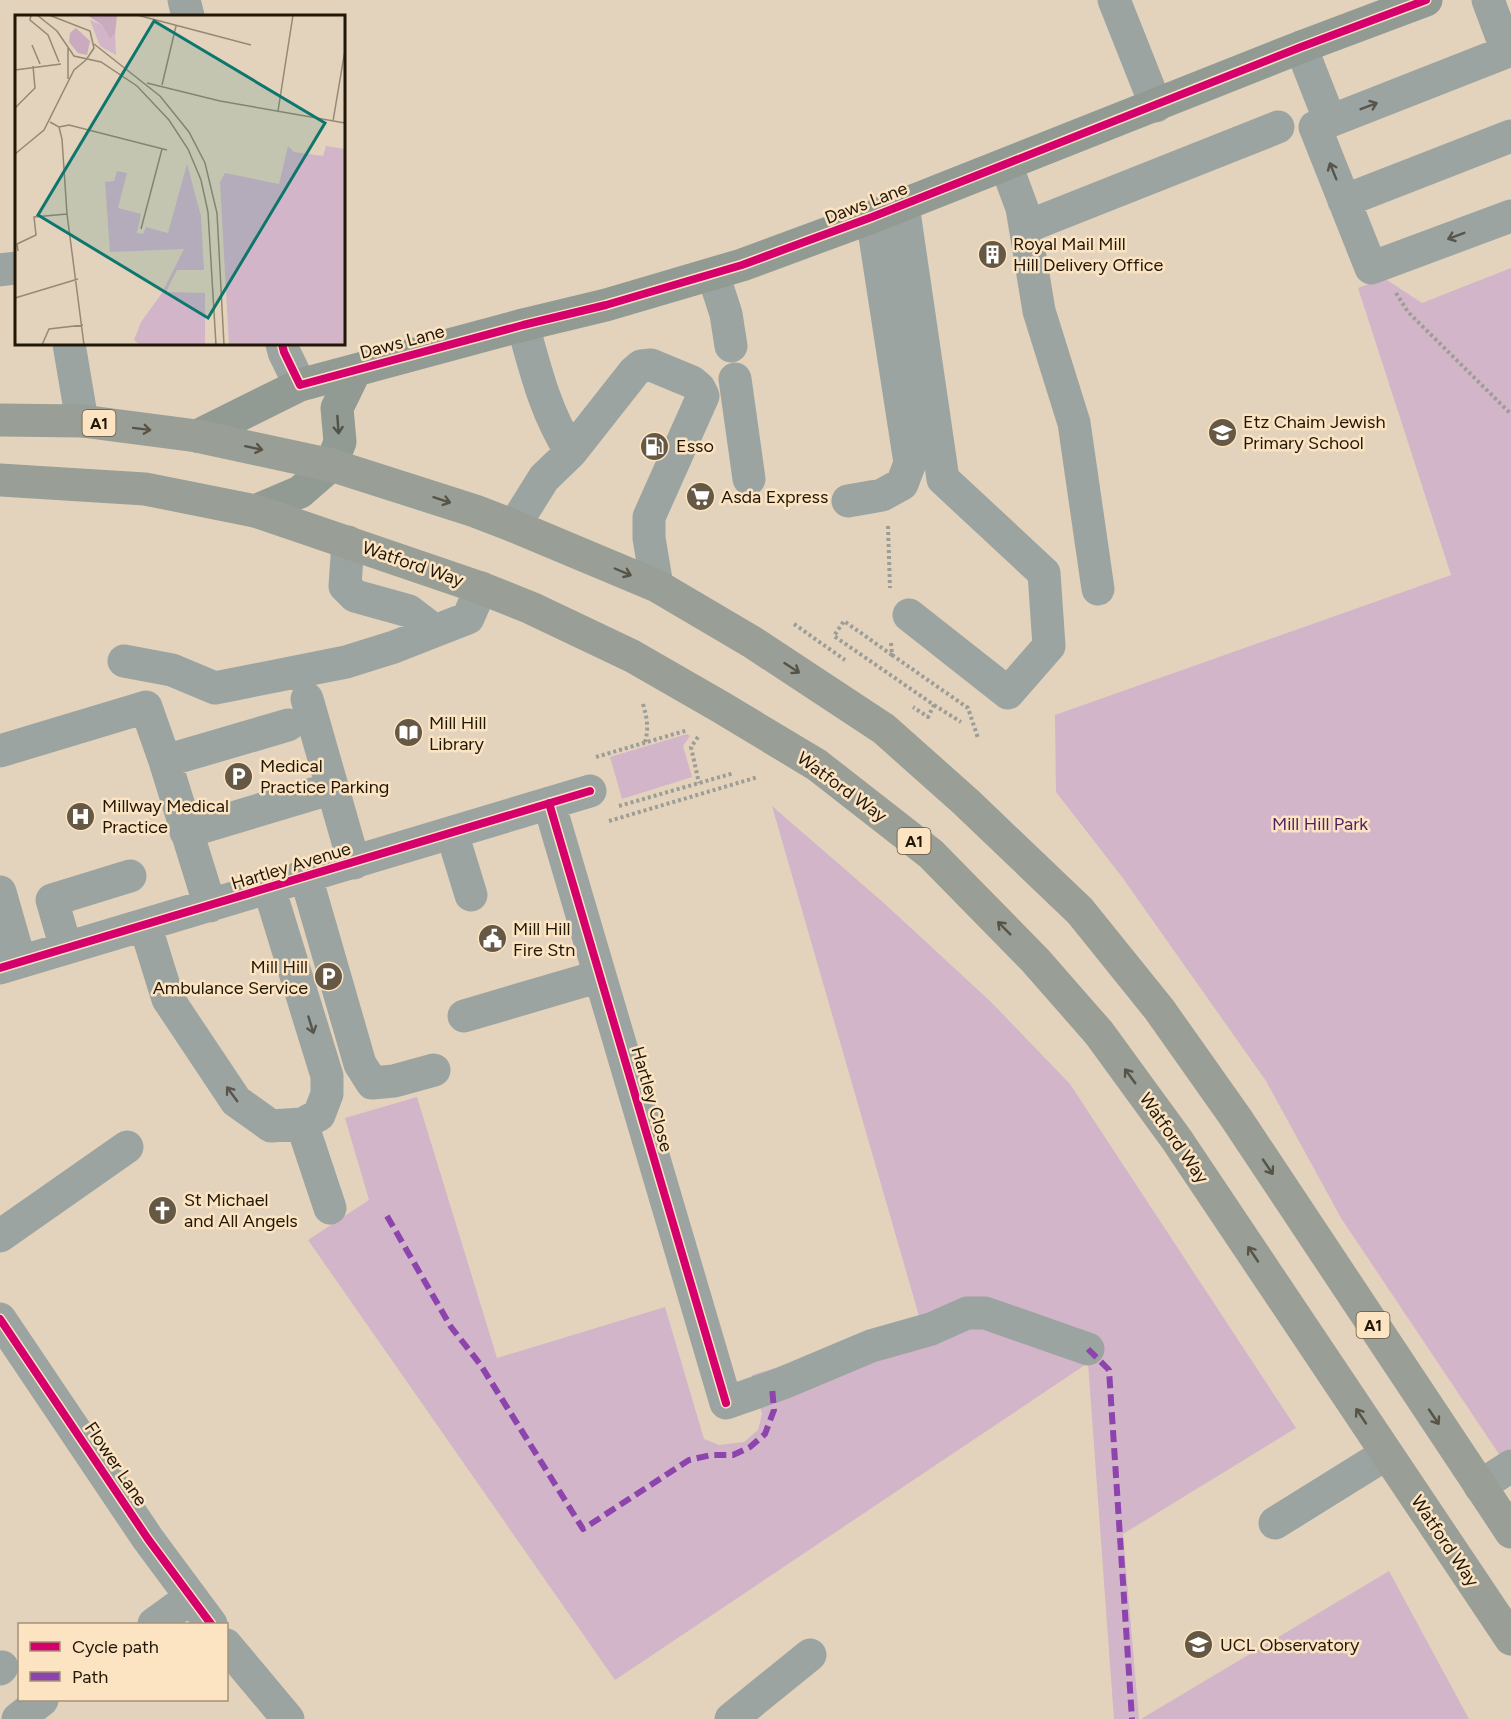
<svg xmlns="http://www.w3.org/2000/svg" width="1511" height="1719" font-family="Figtree,sans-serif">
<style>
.green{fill:#d2b5c9}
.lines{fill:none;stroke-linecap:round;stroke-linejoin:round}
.path{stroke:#9c9d97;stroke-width:4;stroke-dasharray:3 3;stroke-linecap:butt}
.minor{stroke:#9ca4a1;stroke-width:33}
.major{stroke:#919b94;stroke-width:33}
.highway{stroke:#999f96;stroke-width:33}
.quiet{stroke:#8e44ad;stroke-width:6;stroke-dasharray:12 6;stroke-linecap:butt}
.cycleway-casing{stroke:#fce4c3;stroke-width:11}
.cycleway{stroke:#d6006c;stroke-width:8}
.oneway{stroke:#58564c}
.oneway2{stroke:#535246}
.oneway3{stroke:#575447}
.labels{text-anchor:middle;stroke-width:5;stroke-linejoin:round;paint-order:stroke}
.shield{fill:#fce4c3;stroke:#63543f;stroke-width:1.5}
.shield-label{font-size:16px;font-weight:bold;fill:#211707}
.street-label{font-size:18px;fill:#211707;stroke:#fce4c3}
.poi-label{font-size:18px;fill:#211707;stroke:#fce4c3;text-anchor:start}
.park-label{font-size:18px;fill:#531f64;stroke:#fce4c3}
.inset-road{fill:none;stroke:#958874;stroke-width:1.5}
.view{fill:#0f766e;fill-opacity:0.15;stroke:#0f766e;stroke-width:3}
.inset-edge{fill:none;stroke:#211707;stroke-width:3}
</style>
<rect width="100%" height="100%" fill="#e3d3bc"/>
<path class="green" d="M1511,268V1472L1341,1218L1266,1081L1122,877L1056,792L1055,715L1451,575L1358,288L1384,278L1422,303Z
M687,734L690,736L683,746L692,777L622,799L610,757Z
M772,806L885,904L991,1002L1070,1084L1296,1428L1123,1534L1139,1719H1114L1088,1363L615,1680L308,1240L369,1200L345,1118L417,1097L497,1358L665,1307L704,1439L719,1445L744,1442L758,1430L762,1414L752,1375L921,1323Z
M1389,1571L1469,1719H1141Z"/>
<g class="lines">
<path class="path" d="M1396,293L1408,312L1511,414
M888,526L890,588
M794,624L845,660
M891,643L892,655L844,621L834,636L934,705L928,717L913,707
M892,655L968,708L978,738
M643,704C647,718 649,728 645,742
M934,705L961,722
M698,737L691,747L699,783
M596,757L688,730
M619,806L734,773
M609,821L758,777"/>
<path class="minor" d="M184,0L188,16
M1114,0L1156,106
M1488,0L1507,51
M1301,47L1330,121
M1511,50L1315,127L1371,268L1511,216
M1006,165L1022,208L1039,311L1074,423L1098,589
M1344,201L1511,136
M903,205L943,479L1044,573L1049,646L1008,693L909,615
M1026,227L1278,127
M0,270L16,268
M713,274L726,314L731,346
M523,325C535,369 546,414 571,452
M69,344L82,421
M282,344L284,352L300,385
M735,379L749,479
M848,501L882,495L902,484L910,463L872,217
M514,526L544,478L571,452L634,372L641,366L651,365L692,382L699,388L703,396L649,517V538L657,586
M348,542L345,586L355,596L409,611L435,631
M124,661L172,670L215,688L346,662L394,647L468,618L481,588
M307,699L354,863
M0,751L146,707L165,761
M549,803L726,1403L783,1383L871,1346L931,1329L967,1313H985L1088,1349
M186,832L316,793
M452,833L471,895
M306,877L360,1064L372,1083L394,1081L434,1070
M0,892L20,962
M210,906L165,761L288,725
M145,925L168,999L236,1101L271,1126L302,1124L319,1115L327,1094V1076L269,888
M66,948L52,900L130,876
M0,968L590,791
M464,1016L600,976
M302,1124L330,1208
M0,1236L127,1147
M0,1319L148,1539L211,1624
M1480,1486L1511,1466
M1275,1523L1386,1454
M154,1624L190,1598
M226,1645L288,1719
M0,1669L2,1667
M18,1719L42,1700
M731,1719L810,1655"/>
<path class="major" d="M197,436L300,385L523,325L606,305L742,265L872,217L1301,47L1426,0
M255,511L300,492L331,465L340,442L337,408L355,371"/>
<path class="highway" d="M0,420L82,421L197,436L331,465L475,511L514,526L657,586L752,642L884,729L966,802L1080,911L1159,1009L1236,1118L1511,1532
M0,480L145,489L255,511L481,588L531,608L632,656L719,706L817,765L931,854L1035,960L1099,1033L1177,1140L1511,1639"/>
<path class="quiet" d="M387,1216L451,1327L480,1364L583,1529L689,1460L711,1455H733L750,1447L765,1434L774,1410L772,1387
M1088,1349L1109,1370L1132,1719"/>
<defs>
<path id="cycleway" d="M282,344L284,352L300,385L523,325L606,305L742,265L872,217L1301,47L1426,0
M549,803L726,1403
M0,968L590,791
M0,1319L148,1539L211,1624"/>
</defs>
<use href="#cycleway" class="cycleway-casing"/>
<use href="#cycleway" class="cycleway"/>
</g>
<defs><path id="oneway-shaft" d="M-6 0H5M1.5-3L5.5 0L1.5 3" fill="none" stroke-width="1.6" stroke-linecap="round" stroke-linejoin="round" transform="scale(1.5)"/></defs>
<g class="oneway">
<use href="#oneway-shaft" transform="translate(1369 106) rotate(-21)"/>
<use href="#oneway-shaft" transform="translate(1333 171) rotate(-112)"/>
<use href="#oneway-shaft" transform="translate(1456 236) rotate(159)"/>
<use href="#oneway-shaft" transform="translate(311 1025) rotate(73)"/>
<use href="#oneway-shaft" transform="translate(232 1094) rotate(-126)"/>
</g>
<use class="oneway2" href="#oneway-shaft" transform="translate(338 425) rotate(86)"/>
<g class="oneway3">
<use href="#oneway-shaft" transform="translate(142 429) rotate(7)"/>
<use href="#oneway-shaft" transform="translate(254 448) rotate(12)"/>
<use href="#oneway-shaft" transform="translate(442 500) rotate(18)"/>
<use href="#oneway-shaft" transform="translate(623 572) rotate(23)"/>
<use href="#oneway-shaft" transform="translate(792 668) rotate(33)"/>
<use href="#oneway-shaft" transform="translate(1004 928) rotate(-135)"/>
<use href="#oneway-shaft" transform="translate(1130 1076) rotate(-126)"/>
<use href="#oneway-shaft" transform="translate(1268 1167) rotate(56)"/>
<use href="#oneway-shaft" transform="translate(1253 1254) rotate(-124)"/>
<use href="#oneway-shaft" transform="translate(1361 1416) rotate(-124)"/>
<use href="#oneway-shaft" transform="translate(1434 1417) rotate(56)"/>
</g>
<defs>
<symbol id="building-disc" viewBox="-11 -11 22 22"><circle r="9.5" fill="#655946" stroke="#fce4c3"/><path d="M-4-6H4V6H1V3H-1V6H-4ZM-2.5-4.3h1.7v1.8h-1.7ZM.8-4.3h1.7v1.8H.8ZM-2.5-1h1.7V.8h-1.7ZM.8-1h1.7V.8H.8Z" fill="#fff"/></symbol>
<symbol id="school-disc" viewBox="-11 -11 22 22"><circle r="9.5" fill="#655946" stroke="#fce4c3"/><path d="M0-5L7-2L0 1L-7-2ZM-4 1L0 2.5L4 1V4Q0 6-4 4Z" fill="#fff"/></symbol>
<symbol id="fuel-disc" viewBox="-11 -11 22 22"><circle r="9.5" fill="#655946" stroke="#fce4c3"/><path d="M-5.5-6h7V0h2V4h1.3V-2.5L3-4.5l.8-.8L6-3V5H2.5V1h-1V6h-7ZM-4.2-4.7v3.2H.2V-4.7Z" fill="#fff"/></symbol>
<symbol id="supermarket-disc" viewBox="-11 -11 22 22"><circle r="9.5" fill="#655946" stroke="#fce4c3"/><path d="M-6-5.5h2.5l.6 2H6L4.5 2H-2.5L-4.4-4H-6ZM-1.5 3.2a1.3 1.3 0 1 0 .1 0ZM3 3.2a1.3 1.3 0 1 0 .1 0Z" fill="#fff"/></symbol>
<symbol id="library-disc" viewBox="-11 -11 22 22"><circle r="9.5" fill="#655946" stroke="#fce4c3"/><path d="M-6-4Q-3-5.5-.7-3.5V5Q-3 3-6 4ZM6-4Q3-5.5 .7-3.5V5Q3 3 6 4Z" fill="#fff"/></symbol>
<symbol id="parking-disc" viewBox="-11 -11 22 22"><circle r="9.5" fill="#655946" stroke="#fce4c3"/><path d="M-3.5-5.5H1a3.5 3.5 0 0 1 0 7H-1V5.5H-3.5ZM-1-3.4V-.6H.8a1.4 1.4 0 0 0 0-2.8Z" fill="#fff"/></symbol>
<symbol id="hospital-disc" viewBox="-11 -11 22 22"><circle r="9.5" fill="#655946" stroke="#fce4c3"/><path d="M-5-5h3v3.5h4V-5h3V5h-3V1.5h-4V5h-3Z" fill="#fff"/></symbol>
<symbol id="civic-disc" viewBox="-11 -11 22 22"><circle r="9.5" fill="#655946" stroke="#fce4c3"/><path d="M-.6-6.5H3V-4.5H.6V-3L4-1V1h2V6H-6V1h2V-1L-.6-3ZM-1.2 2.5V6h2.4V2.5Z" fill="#fff"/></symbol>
<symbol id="church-disc" viewBox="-11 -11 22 22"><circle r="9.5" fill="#655946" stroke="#fce4c3"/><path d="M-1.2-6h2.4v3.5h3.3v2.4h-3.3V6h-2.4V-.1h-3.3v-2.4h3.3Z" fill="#fff"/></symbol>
<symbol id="university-disc" viewBox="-11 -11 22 22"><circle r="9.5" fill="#655946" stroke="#fce4c3"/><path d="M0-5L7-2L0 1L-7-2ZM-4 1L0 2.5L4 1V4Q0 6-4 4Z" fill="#fff"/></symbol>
</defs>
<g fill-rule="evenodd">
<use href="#building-disc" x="976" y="238" width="33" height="33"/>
<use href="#school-disc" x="1206" y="416" width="33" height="33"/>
<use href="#fuel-disc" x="638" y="430" width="33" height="33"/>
<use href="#supermarket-disc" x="684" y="480" width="33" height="33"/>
<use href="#library-disc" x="392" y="716" width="33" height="33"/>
<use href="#parking-disc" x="222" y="760" width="33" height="33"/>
<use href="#hospital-disc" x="64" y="800" width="33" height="33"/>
<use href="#civic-disc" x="476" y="922" width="33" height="33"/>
<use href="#parking-disc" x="312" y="960" width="33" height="33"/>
<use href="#church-disc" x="146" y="1194" width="33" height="33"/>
<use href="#university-disc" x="1182" y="1628" width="33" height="33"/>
</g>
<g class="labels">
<g class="shield">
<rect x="82.5" y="410" width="33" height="26" rx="4.5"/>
<rect x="897.5" y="828" width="33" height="26" rx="4.5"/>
<rect x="1356.5" y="1312" width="33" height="26" rx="4.5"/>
</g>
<g class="shield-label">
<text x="99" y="429">A1</text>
<text x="914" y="847">A1</text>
<text x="1373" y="1331">A1</text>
</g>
<g class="street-label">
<text transform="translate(866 203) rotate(-21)" y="6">Daws Lane</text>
<text transform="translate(402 342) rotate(-15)" y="6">Daws Lane</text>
<text transform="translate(413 564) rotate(19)" y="6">Watford Way</text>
<text transform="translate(842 787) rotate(36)" y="6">Watford Way</text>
<text transform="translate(291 866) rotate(-17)" y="6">Hartley Avenue</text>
<text transform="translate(652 1099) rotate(74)" y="6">Hartley Close</text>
<text transform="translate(1174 1138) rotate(55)" y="6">Watford Way</text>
<text transform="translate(116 1464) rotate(56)" y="6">Flower Lane</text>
<text transform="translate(1445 1541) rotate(56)" y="6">Watford Way</text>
</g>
<g class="poi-label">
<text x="1013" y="250">Royal Mail Mill<tspan x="1013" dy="21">Hill Delivery Office</tspan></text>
<text x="1243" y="428">Etz Chaim Jewish<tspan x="1243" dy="21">Primary School</tspan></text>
<text x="676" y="452">Esso</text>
<text x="721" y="503">Asda Express</text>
<text x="429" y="729">Mill Hill<tspan x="429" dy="21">Library</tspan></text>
<text x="260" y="772">Medical<tspan x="260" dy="21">Practice Parking</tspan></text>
<text x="102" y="812">Millway Medical<tspan x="102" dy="21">Practice</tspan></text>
<text x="513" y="935">Mill Hill<tspan x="513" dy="21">Fire Stn</tspan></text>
<text x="308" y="973" text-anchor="end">Mill Hill<tspan x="308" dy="21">Ambulance Service</tspan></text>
<text x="184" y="1206">St Michael<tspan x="184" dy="21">and All Angels</tspan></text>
<text x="1220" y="1651">UCL Observatory</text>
</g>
<g class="park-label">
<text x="1320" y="830">Mill Hill Park</text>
</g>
</g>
<g transform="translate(15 15)">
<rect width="330" height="330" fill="#e3d3bc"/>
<path d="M75,5L87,10L95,24L100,19L101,40L85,31ZM273,131L279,137L308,141L311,131L330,134V330H214L205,167L210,158L264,169ZM172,149L186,201L189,255H162L151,277L190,278V330H125L119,325L126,307L147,278L169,234L95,237L90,167L99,166L102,156L112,158L103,193L126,199L122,218L128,219L131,212L153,218Z" fill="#d2b5c9"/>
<path d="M72,0H102L100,19L95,24L87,10ZM61,13L75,26L72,40L63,38L54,27L55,18Z" fill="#c9aabf"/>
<path class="inset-road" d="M16,0L15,5L33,20L44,47M22,0L42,16L59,41L86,47L122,71L154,105L173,134L186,165L193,197L201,330M34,0L75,16L79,33L71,45M122,0L236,30M79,29L145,81L174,117L190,148L202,198L209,330M17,30L25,49M53,33V64M0,55L46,49M132,68L205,86L330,108M147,70L161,11M0,93L20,73L18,51M263,96L278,0M318,106L330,35M35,107L44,112L47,124L52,199L69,330M44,112L54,110L152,135M0,139L29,115L59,55L71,45M126,214L147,134M3,236L2,229L21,220L19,202L52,199M0,283L63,264M27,330L34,314L68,310"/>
<path class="view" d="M139,6L310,108L193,303L23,200Z"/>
<rect width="330" height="330" class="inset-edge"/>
</g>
<rect x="18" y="1623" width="210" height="78" fill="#fce4c3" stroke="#a49278" stroke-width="1.5"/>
<rect x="30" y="1642" width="30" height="9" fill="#d6006c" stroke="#a49278" stroke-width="1.5"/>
<text x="72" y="1653" font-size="18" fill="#211707">Cycle path</text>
<rect x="30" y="1672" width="30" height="9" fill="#8e44ad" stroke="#a49278" stroke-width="1.5"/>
<text x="72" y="1683" font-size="18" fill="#211707">Path</text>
</svg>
